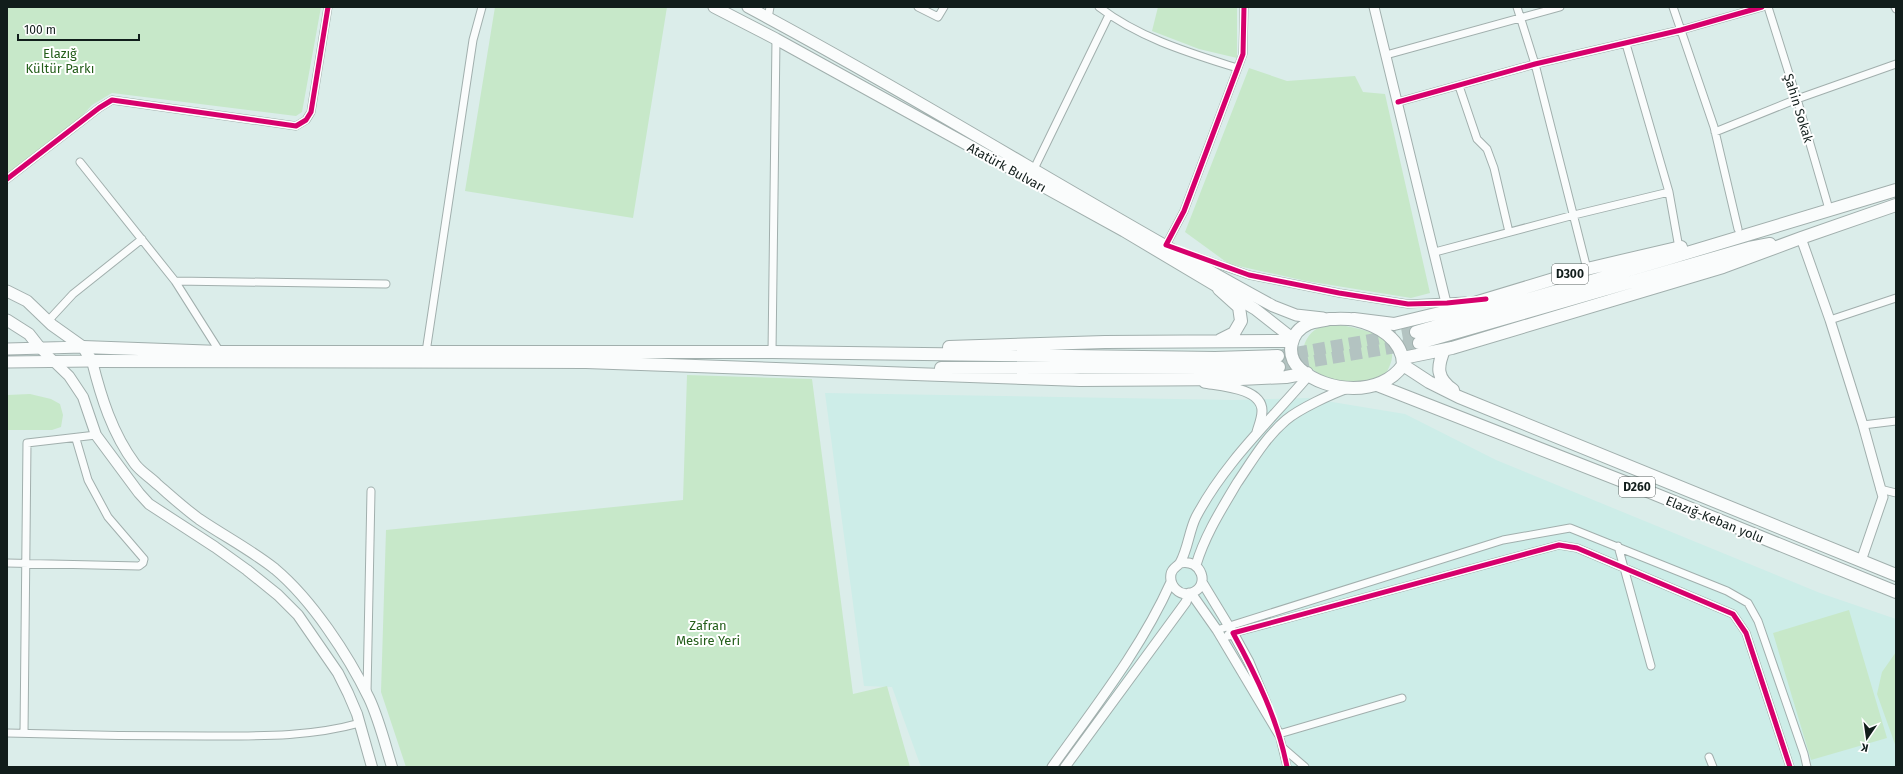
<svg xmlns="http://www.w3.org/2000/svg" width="1903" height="774" font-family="'Fira Sans',sans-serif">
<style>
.built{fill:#cdede8}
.green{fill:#c7e8c9}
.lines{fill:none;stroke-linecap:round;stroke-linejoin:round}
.trunk-tunnel{stroke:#b3c3c1;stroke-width:12;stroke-dasharray:12 6;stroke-linecap:butt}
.minor-casing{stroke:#a1afad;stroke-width:9}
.tertiary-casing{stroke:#a1afad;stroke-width:11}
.secondary-casing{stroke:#a1afad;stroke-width:12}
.primary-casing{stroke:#a1afad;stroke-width:13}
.trunk-casing{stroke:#a1afad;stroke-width:14}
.minor{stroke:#fafcfc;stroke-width:7}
.tertiary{stroke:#fafcfc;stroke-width:9}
.secondary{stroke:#fafcfc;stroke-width:10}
.primary{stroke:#fafcfc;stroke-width:11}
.trunk{stroke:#fafcfc;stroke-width:12}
.cycleway-casing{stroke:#fff;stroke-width:8}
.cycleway{stroke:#d6006c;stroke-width:5}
.labels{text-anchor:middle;stroke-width:4;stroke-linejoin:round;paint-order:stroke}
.shield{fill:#fff;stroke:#58615f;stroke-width:1}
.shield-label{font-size:12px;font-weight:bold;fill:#111d1b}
.park-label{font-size:13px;fill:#245e1a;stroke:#fff}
.street-label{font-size:13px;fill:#111d1b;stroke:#fff}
</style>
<rect width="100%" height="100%" fill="#dbedea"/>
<path class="built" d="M825,393L1233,400L1308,398L1405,414L1496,460L1820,593L1896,619V767H921L892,687L864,686Z"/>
<path class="green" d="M7,7H321L302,112L296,116L112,93L92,105L80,118L7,174Z
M495,7H667L633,218L465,191Z
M1158,7H1237V58L1199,49L1152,31Z
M1249,68L1287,81L1355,76L1363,92L1385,94L1430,293L1411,298L1306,281L1229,264L1185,232Z
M1341,325C1361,329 1402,336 1390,365C1387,373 1383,378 1373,380C1352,385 1327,383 1310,367C1296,353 1306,331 1323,326C1329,325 1336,325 1341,325Z
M687,375L812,379L853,694L887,686L910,767H406L381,692L386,530L683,500Z
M30,394L51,399L60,404L63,415L61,427L52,430H7V395Z
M1849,610L1887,738L1811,760L1773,633Z
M1896,652V747L1877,694L1882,672Z"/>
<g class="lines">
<path class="trunk-tunnel" d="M1278,356L1416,332
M1279,367L1419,343"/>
<defs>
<path id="minor" d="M918,7L938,17L944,7
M1099,7C1139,38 1190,53 1237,68
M1517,7L1535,64L1587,269
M1673,7L1714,127L1738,229
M1768,7L1797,99L1829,209
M1895,7L1896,9
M768,18L770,7
M1626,44L1669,192L1679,248
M1386,55L1560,7
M1459,86L1477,139L1487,149L1494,168L1509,232
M1398,102L1535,64L1681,30L1762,7
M1715,132L1797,99L1896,64
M80,162L175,281L220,352
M1033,171L1109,15
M7,179L99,108L112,100L296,126L306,120L311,112L328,7
M1170,247L1166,245L1184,211L1243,54L1244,7
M1435,252L1574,215L1669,192
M1186,253L1249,275L1339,293L1408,304L1465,301
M175,281L386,284
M1830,320L1896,298
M48,321L73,294L142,239
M426,352L473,40L482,7
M772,352L776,39
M1863,425L1896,421
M1880,489L1896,493
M1618,546L1651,666
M7,563L139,566L143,563L144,559L108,517L88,480L76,439
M1217,630L1503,540L1570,528L1727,591L1748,603L1758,621L1804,754L1807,767
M1233,633L1559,545L1577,548L1733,614L1746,633L1790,767
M367,693L371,491
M7,733C74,735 141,736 208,736C260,736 310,737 360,723
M24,733L27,443L96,435
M1283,748L1305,767
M1709,757L1713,767
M1287,767L1279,734L1402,698"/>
<path id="tertiary" d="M1374,7L1448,311
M1801,238L1830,320L1863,425L1883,497L1861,561
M1204,383C1221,386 1262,388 1262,411C1262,418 1259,425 1257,432
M1180,563C1202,558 1211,587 1191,593C1179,597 1169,585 1171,574C1172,568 1177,567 1180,563C1188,549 1189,531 1196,517C1225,462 1270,421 1309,375
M1196,565C1205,535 1221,510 1237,483C1252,461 1265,438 1286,420C1299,409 1331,394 1348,388
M1202,582L1233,633L1229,635
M1191,593L1217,630L1279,734
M1233,633L1249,662L1266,703
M1052,767C1094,708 1141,649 1171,582
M1065,767L1186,602L1189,593"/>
<path id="secondary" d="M40,348L69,376L83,397L96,435L139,493L149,504L215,547L247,570L278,595L298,615L338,673L348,693L357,714L372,767
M92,361C101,397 112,433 135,464C141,472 150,477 157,484C171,496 184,508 199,519C224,536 251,550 275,569C312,600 348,655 369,698C379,719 385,744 392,767"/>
<path id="primary" d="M714,7L776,39L1124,231L1255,309L1292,338
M748,7C926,102 1096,210 1273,306L1296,315L1323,318
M7,291L27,301L52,325L83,347L92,361
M7,320L29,334L40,348
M7,349L83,347
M7,362L92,361"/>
<path id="trunk" d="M1219,289L1239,307L1241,321L1234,333L1220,340
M1329,319C1337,319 1347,318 1355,320C1377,325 1403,339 1403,365C1381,397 1327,393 1300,369C1285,355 1290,332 1308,324C1314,321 1323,321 1329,319Z
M1354,319L1394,324L1448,311L1587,269L1681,247
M1416,332L1667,259L1896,190
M1419,343L1749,248L1770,244
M83,347L220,352H772L1215,358L1278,356
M949,347L1105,342L1292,341
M1444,350C1437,367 1436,378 1453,390
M1403,358L1452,348L1723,267L1801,238L1896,205
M92,361L586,362L1080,380L1240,379L1286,377L1307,373
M1403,365L1429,382L1459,397L1896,575
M941,368L1279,367
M1377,385L1640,488L1896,592"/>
</defs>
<use href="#minor" class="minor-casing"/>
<use href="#tertiary" class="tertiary-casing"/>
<use href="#secondary" class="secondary-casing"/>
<use href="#primary" class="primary-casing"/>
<use href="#trunk" class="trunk-casing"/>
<use href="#minor" class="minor"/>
<use href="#tertiary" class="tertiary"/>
<use href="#secondary" class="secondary"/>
<use href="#primary" class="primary"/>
<use href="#trunk" class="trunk"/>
<defs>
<path id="cycleway" d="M1244,7L1243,54L1184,211L1166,245L1249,275L1339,293L1408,304L1447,303L1486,299
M1398,102L1535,64L1681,30L1762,7
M7,179L99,108L112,100L296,126L306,120L311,112L328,7
M1287,767C1278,720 1256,675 1233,633L1559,545L1577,548L1733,614L1746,633L1790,767"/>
</defs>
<use href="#cycleway" class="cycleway-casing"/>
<use href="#cycleway" class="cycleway"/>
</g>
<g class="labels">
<g class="shield">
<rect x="1552" y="264" width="36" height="20" rx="3"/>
<rect x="1619" y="477" width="36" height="20" rx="3"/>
</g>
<g class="shield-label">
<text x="1570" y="278">D300</text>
<text x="1637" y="491">D260</text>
</g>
<g class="park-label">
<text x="60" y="58">Elazığ<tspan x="60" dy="15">Kültür Parkı</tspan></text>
<text x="708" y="630">Zafran<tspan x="708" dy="15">Mesire Yeri</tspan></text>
</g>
<g class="street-label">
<text transform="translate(1799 108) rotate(73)" y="5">Şahin Sokak</text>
<text transform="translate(1007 167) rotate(29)" y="5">Atatürk Bulvarı</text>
<text transform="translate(1715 519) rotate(22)" y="5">Elazığ-Keban yolu</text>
</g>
</g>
<rect width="1903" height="774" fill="none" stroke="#111d1b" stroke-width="16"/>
<g transform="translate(1867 738) rotate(193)" stroke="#ffffff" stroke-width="3" paint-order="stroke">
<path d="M0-3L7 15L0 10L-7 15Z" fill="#111d1b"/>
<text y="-6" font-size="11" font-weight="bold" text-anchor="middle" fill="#111d1b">K</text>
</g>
<path d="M18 34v6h121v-6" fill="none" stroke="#111d1b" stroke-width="2"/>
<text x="24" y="34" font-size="12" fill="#111d1b" stroke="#ffffff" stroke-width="3" paint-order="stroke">100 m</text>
</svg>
